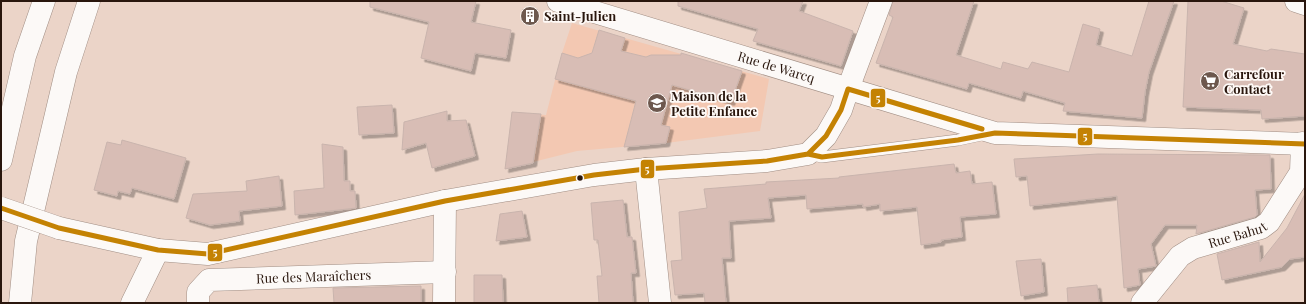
<svg xmlns="http://www.w3.org/2000/svg" width="1306" height="304" font-family="'Playfair Display',serif">
<style>
.built{fill:#f3c8b2}
.building{fill:#d8bdb5;stroke:#c9b4ad;filter:url(#shadow)}
.lines{fill:none;stroke-linecap:round;stroke-linejoin:round}
.service-casing{stroke:#a18e84;stroke-width:12}
.minor-casing{stroke:#a18e84;stroke-width:23}
.secondary-casing{stroke:#a18e84;stroke-width:23}
.trunk-casing{stroke:#a18e84;stroke-width:23}
.service{stroke:#fcf9f7;stroke-width:11}
.minor{stroke:#fcf9f7;stroke-width:22}
.secondary{stroke:#fcf9f7;stroke-width:22}
.trunk{stroke:#fcf9f7;stroke-width:22}
.secondary-bridge-casing{stroke:#a18e84;stroke-width:23;stroke-linecap:butt}
.secondary-bridge{stroke:#fcf9f7;stroke-width:22}
.bus-1-casing{stroke:#fef9f6;stroke-width:8}
.bus-1{stroke:#c48203;stroke-width:5}
.bus-dot{fill:#29160d;stroke:#fef9f6;stroke-width:1.5}
.labels{text-anchor:middle;stroke-width:3.5;stroke-linejoin:round;paint-order:stroke}
.poi-label{font-size:13px;font-weight:bold;fill:#29160d;stroke:#fef9f6;text-anchor:start}
.street-label{font-size:13px;fill:#29160d;stroke:#fef9f6}
.line-badge{stroke:#fef9f6;stroke-width:1.5}
.badge-label{font-size:11px;text-anchor:middle;font-weight:bold;fill:#fff}
</style>
<defs>
<filter id="shadow"><feDropShadow dx="3.5" dy="3.5" stdDeviation="0" flood-color="#0004"/></filter>
</defs>
<rect width="100%" height="100%" fill="#ebd4c8"/>
<path class="built" d="M572,23L769,79L760,131L666,143L577,151L505,169L512,112L546,115L562,53Z"/>
<path class="building" d="M370,1H476L471,22L511,30L506,58L475,53L471,71L421,58L429,22L370,7Z
M678,1H803L799,11L853,31L841,66L753,41L758,29L678,6Z
M893,1H974L956,55L1001,69L1003,62L1028,69L1032,62L1069,72L1083,24L1100,29L1096,45L1132,56L1149,1H1174L1149,72L1145,92L1142,118L1063,111L1065,103L1023,91L1021,98L969,83L967,89L876,63L893,17L889,15Z
M1188,1H1221L1244,8L1233,44L1267,51L1271,49L1305,54V116L1262,119L1261,110L1183,107Z
M599,30L625,38L621,51L646,57L651,55H681V53L742,71L731,102L672,85L661,125L670,127L666,143L624,147L636,101L555,79L562,53L578,58L592,53Z
M392,105L394,133L359,135L357,107Z
M447,111V121L466,120L475,156L432,168L426,143L402,150L404,122Z
M512,112L541,114L533,163L505,169Z
M122,140L186,158L174,199L132,188L130,194L118,191L117,196L94,190L107,142L121,145Z
M322,144L343,147L344,181H350V191H355L356,208L295,215L294,191L324,188Z
M1098,154L1270,155L1271,189L1255,190L1257,215L1255,217L1196,234L1197,225H1165L1151,244L1156,266L1138,269L1140,285L1124,288L1117,196L1030,206L1027,176L1016,177L1014,159Z
M954,164L956,173L970,171L972,184L992,182L996,214L960,217L962,237L941,240V242L921,245L917,207L880,211V204L863,207V204L807,209L806,195L768,198L771,218L729,221L731,258H722L726,303H705L704,293L675,295L671,261L682,260L679,212L707,208L704,189L766,184V182L839,178V177Z
M279,176L282,206L239,211L240,221L210,225L186,218L193,194L247,191L246,181Z
M1305,194V257L1290,259L1282,267L1222,280L1217,254L1259,242L1260,262L1287,228Z
M623,200L627,237H632L636,273H631L633,303H599L597,276H602L598,240H594L591,203Z
M522,211L527,237L496,241L500,214Z
M1041,259L1044,292L1021,296L1016,261Z
M474,275H502L503,303H474Z
M1097,285L1099,303H1068L1067,288Z
M421,286V303H334L333,288Z"/>
<g class="lines">
<defs>
<path id="service" d="M808,154L822,157L958,140L986,134"/>
<g id="minor">
<path d="M1296,1L1305,4"/>
<path d="M848,89L881,1"/>
<path d="M646,169L660,303"/>
<path id="s1" d="M198,303V292L209,280L445,272"/>
<path d="M444,303L445,201"/>
<path id="s2" d="M1142,303L1180,256L1193,248L1261,228L1269,222L1301,172L1302,143"/>
</g>
<g id="secondary">
<path id="s3" d="M558,1L995,133L1305,144"/>
<path d="M59,228L158,250L208,254L445,201L594,175L646,169L767,161L808,154L826,136L841,110L848,89"/>
</g>
<path id="trunk" d="M1,160L25,56L44,1
M20,303L26,241L66,72L89,1
M132,303L158,250"/>
</defs>
<use href="#service" class="service-casing"/>
<use href="#minor" class="minor-casing"/>
<use href="#secondary" class="secondary-casing"/>
<use href="#trunk" class="trunk-casing"/>
<use href="#service" class="service"/>
<use href="#minor" class="minor"/>
<use href="#secondary" class="secondary"/>
<use href="#trunk" class="trunk"/>
<defs>
<path id="secondary-bridge" d="M1,208L59,228"/>
</defs>
<use href="#secondary-bridge" class="secondary-bridge-casing"/>
<use href="#secondary-bridge" class="secondary-bridge"/>
<defs>
<path id="bus-1" d="M808,154L826,136L841,110L848,89L982,129
M1,208L59,228L158,250L208,254L445,201L594,175L646,169L767,161L808,154L822,157L958,140L995,133L1305,144"/>
</defs>
<use href="#bus-1" class="bus-1-casing"/>
<use href="#bus-1" class="bus-1"/>
</g>
<defs>
<symbol id="building-disc" viewBox="-11 -11 22 22"><circle r="9.5" fill="#6d584e" stroke="#fef9f6"/><path d="M-4-6H4V6H1V3H-1V6H-4ZM-2.5-4.3h1.7v1.8h-1.7ZM.8-4.3h1.7v1.8H.8ZM-2.5-1h1.7V.8h-1.7ZM.8-1h1.7V.8H.8Z" fill="#fff"/></symbol>
<symbol id="supermarket-disc" viewBox="-11 -11 22 22"><circle r="9.5" fill="#6d584e" stroke="#fef9f6"/><path d="M-6-5.5h2.5l.6 2H6L4.5 2H-2.5L-4.4-4H-6ZM-1.5 3.2a1.3 1.3 0 1 0 .1 0ZM3 3.2a1.3 1.3 0 1 0 .1 0Z" fill="#fff"/></symbol>
<symbol id="school-disc" viewBox="-11 -11 22 22"><circle r="9.5" fill="#6d584e" stroke="#fef9f6"/><path d="M0-5L7-2L0 1L-7-2ZM-4 1L0 2.5L4 1V4Q0 6-4 4Z" fill="#fff"/></symbol>
</defs>
<g fill-rule="evenodd">
<use href="#building-disc" x="519" y="5" width="22" height="22"/>
<use href="#supermarket-disc" x="1199" y="70" width="22" height="22"/>
<use href="#school-disc" x="646" y="92" width="22" height="22"/>
</g>
<circle class="bus-dot" cx="580" cy="178" r="3.5"/>
<g class="labels">
<g class="poi-label">
<text x="544" y="21">Saint-Julien</text>
<text x="1224" y="79">Carrefour<tspan x="1224" dy="15">Contact</tspan></text>
<text x="671" y="101">Maison de la<tspan x="671" dy="15">Petite Enfance</tspan></text>
</g>
<g class="street-label">
<text dy="5" stroke="none"><textPath href="#s3" startOffset="228">Rue de Warcq</textPath></text>
<text dy="5" stroke="none"><textPath href="#s2" startOffset="122">Rue Bahut</textPath></text>
<text dy="5" stroke="none"><textPath href="#s1" startOffset="132">Rue des Maraîchers</textPath></text>
</g>
</g>
<g class="line-badge">
<rect x="870" y="88" width="16" height="20" rx="4" fill="#c48203"/>
<rect x="1077" y="127" width="16" height="19" rx="4" fill="#c48203"/>
<rect x="640" y="159" width="15" height="20" rx="4" fill="#c48203"/>
<rect x="207" y="243" width="16" height="19" rx="4" fill="#c48203"/>
</g>
<g class="badge-label">
<text x="878" y="102">5</text>
<text x="1085" y="140">5</text>
<text x="647" y="173">5</text>
<text x="215" y="256">5</text>
</g>
<rect width="1306" height="304" fill="none" stroke="#29160d" stroke-width="4"/>
</svg>
